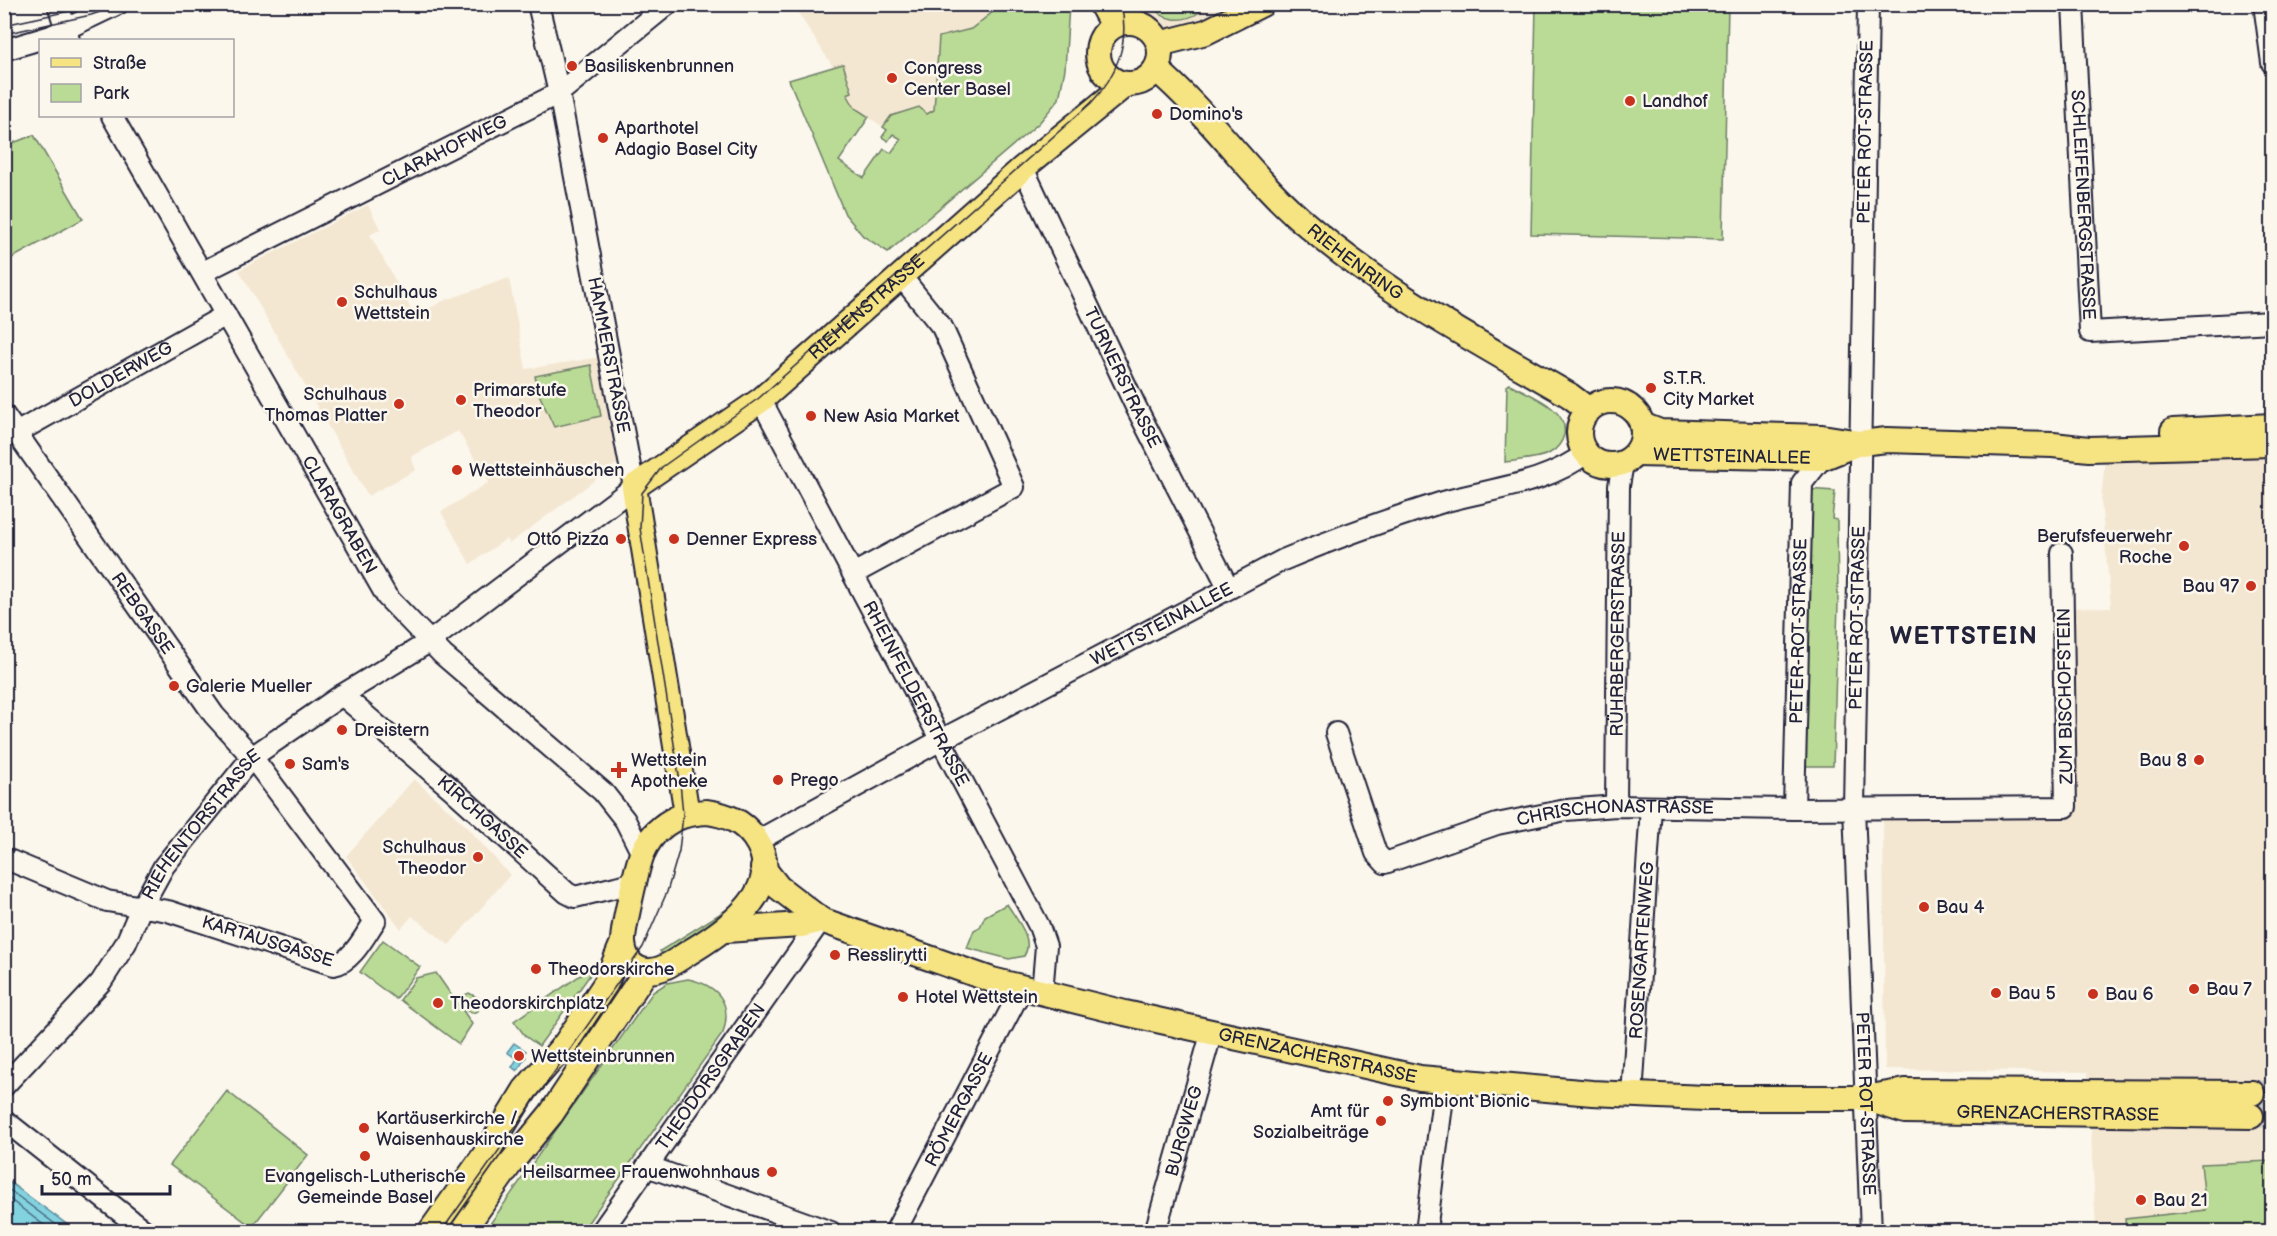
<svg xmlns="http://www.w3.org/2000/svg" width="2277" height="1236" font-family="'Balsamiq Sans',sans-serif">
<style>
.built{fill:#f4e7d2}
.green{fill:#badb95;stroke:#6e7e68;stroke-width:1.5}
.water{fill:#83d2df;stroke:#5c8c9d;stroke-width:1.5}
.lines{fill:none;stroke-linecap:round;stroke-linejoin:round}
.shore{stroke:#49687d;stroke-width:1.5}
.major-tunnel{stroke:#d0ccc9;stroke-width:24;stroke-dasharray:24 12;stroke-linecap:butt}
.minor-casing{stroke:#22223b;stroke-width:24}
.major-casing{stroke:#22223b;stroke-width:28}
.minor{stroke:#fbf7ec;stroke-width:20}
.major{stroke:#f6e381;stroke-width:24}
.tram{stroke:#22223b;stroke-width:1.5}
.poi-dot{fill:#c8321e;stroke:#fbf7ec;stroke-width:2}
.labels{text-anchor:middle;stroke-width:5;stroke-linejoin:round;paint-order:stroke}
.poi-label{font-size:18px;fill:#22223b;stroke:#fbf7ec;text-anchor:start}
.street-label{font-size:18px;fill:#22223b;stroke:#fbf7ec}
.district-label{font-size:24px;font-weight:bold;letter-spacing:1.5px;fill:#22223b;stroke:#fbf7ec}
</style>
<rect width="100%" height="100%" fill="#fbf7ec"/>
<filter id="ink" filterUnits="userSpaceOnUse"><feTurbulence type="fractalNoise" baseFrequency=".0167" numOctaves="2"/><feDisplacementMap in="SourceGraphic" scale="12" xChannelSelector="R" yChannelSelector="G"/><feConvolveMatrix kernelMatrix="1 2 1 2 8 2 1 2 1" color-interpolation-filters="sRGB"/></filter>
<g filter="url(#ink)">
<path class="built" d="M793,5H1009L998,8L971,29L939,37L934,110L927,114L920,109L891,116L883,127L855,108L846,94L851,92L843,64L833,67Z
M1114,5H1251L1161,37Z
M368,205L380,229L370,235L415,316L443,301L509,278L526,369L600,357L618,450V463L509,544L506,539L470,564L441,512L489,482L458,431L411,457L416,470L368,496L239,270Z
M2272,453V1231H2096L2088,1072L1885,1069L1883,819L2071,817L2069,608L2111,607L2101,501L2105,458Z
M414,779L462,822L510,875L449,945L412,916L401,929L346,856Z"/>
<path class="green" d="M1029,4L1069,5L1065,69L1059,99L1039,123L888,252L863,236L845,214L789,80L843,64L852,92L847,94L855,108L869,117L839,161L864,178L884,149L891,153L901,139L893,134L888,141L882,137L887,130L883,127L891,116L919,107L927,114L934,110L939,37L971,29L998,8L1009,5Z
M1152,5H1197L1200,12C1184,23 1162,22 1152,5Z
M1536,5H1728L1723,239L1531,234Z
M34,135L83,219L5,262V146Z
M591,365L601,416L554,427L539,394L535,376Z
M1510,384C1529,395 1569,408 1564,435C1562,442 1557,449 1550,453C1539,459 1518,460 1505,462L1507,386Z
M1806,489L1835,491L1832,519L1837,520L1838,603L1833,766H1799Z
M1007,904C1016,919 1035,939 1024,956L1009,959L967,948L974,930L980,927L985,916Z
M729,908L731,912L663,955L660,951Z
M383,940L420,967L396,999L360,972Z
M588,970L590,975L539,1046L525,1036L514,1021Z
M436,973L461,1009L463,996L469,993L480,999L478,1011L472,1013L462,1009L472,1024L459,1044L400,1000L416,978Z
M688,979C717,985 733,1002 723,1033L582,1231H485L653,992L667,983Z
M227,1091L308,1155L252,1227L170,1165Z
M2272,1161V1231H2126L2125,1219L2206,1210L2201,1164Z"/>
<path class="water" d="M514,1043L526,1051L523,1055L526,1057L517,1071L512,1067L517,1059L507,1052Z
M4,1179H5L76,1231H5Z"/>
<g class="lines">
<path class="shore" d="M4,1186L66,1232
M4,1195L53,1232"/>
<path class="major-tunnel" d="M2252,1093L2272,1092
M2251,1116L2272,1115"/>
<defs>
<g id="minor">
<path d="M58,4L69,40"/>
<path id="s1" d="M1868,4L1854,808L1871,1232"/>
<path id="s2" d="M2073,4L2090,332L2272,322"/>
<path d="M2264,4L2272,63"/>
<path d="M4,50L51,36L118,4"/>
<path id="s3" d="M112,116L387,597L443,655L603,792L625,820L642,854"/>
<path id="s4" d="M1023,168L1136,407L1228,587"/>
<path id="s5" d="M203,272L559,93L668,4"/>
<path id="s6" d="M761,400L1039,926L1046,946L1042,993"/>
<path id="s7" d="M4,415L214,715L252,757L375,921C365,935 352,962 334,965L168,911L107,901L4,858"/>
<path id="s8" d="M16,433L226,315"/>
<path d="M853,574L1014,487L942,327L900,275"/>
<path id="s9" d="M342,695L454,791L567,893L575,897L636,882"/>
<path id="s10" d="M1336,733L1376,853L1385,863L1497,824L1566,810L1616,806L1794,809L2066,807L2062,553"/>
<path id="s11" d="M1616,806L1619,486L1623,463"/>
<path id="s12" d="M1794,809L1802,483L1822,458"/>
<path id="s13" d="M757,841L941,740L1283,560C1335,538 1389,519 1443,502C1492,488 1545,485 1586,453"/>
<path id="s14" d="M4,1086L101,982L126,943L141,908L164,866L252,757L342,695L429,642L634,487L559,93L538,4"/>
<path id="s15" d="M1632,1096L1651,807"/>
<path d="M4,1120L146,1232"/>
<path d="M647,1166L831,1232"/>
<path id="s16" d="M601,1232L821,920"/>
<path id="s17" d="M895,1232L1022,988"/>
<path id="s18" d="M1155,1232L1212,1031"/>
<path d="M1426,1232L1445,1081"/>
</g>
<g id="major">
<path d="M1101,4L1113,26"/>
<circle cx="1129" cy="53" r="31"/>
<path d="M1159,44L1206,32L1262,4"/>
<path id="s19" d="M1156,69C1209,114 1248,173 1300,219C1383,292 1474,340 1569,395L1589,410"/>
<circle cx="1611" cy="433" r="32"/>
<path d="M1642,425L1660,432L1822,437L1860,443L1887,440L2053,445L2089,449L2272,444"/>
<path d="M2173,431L2272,426"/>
<path id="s20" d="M1636,454L1822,458L1859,443"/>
<path d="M707,812C727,815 742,821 754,837C789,886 729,928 693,950C677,959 658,977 639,969C629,965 624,954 623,943C622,931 637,867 642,854C646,845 653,834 661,828C675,816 689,813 707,812Z"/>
<path id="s21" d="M687,814L634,487L761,400L1023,168L1126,84"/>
<path id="s22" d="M763,868L778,887L821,920L992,980L1125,1013L1420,1078L1592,1093L1705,1098H1865L1905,1091L2252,1093"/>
<path d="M726,930L801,925L821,920"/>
<path id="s23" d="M1865,1098L1905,1111L2251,1116"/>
<path d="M430,1232L489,1149L525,1090L566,1043L606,983L623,942"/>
<path d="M462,1232L510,1164L551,1114L646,971"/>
</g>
</defs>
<use href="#minor" class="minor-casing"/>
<use href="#major" class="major-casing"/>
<use href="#minor" class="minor"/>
<use href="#major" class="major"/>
<path class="tram" d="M4,25L88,7
M4,34L91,15L124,4
M441,1232L643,947L667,892L679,851L683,815L680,782L640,528L642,493L662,467L759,398L1091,103C1117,76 1130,42 1121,4"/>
</g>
</g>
<g class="poi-dot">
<circle cx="572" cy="66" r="6"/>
<circle cx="892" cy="78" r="6"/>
<circle cx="1630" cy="101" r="6"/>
<circle cx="1157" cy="114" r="6"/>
<circle cx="603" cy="138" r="6"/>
<circle cx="342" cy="302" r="6"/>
<circle cx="1651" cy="388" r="6"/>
<circle cx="461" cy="400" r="6"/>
<circle cx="399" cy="404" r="6"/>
<circle cx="811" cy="416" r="6"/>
<circle cx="457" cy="470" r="6"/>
<circle cx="621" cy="539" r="6"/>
<circle cx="674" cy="539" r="6"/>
<circle cx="2184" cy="546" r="6"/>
<circle cx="2251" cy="586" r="6"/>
<circle cx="174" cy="686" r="6"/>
<circle cx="342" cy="730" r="6"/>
<circle cx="2199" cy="760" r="6"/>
<circle cx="290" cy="764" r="6"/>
<path d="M616 761h6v6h6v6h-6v6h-6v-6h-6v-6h6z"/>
<circle cx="778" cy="780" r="6"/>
<circle cx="478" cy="857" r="6"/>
<circle cx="1924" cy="907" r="6"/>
<circle cx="835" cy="955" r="6"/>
<circle cx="536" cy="969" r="6"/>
<circle cx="2194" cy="989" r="6"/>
<circle cx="1996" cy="993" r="6"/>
<circle cx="2093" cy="994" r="6"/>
<circle cx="903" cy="997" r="6"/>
<circle cx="438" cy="1003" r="6"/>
<circle cx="519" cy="1056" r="6"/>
<circle cx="1388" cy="1101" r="6"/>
<circle cx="1381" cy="1121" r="6"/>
<circle cx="364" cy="1128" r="6"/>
<circle cx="365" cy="1156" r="6"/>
<circle cx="772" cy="1172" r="6"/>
<circle cx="2141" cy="1200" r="6"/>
</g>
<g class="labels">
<g class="poi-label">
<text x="584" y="72">Basiliskenbrunnen</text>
<text x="904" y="74">Congress<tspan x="904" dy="21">Center Basel</tspan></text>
<text x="1642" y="107">Landhof</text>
<text x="1169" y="120">Domino's</text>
<text x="615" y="134">Aparthotel<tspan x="615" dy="21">Adagio Basel City</tspan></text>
<text x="354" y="298">Schulhaus<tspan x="354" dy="21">Wettstein</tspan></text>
<text x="1663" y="384">S.T.R.<tspan x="1663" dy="21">City Market</tspan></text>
<text x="473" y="396">Primarstufe<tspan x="473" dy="21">Theodor</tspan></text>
<text x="387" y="400" text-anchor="end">Schulhaus<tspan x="387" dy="21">Thomas Platter</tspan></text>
<text x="823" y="422">New Asia Market</text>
<text x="469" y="476">Wettsteinhäuschen</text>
<text x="2172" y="542" text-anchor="end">Berufsfeuerwehr<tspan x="2172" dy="21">Roche</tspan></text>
<text x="609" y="545" text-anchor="end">Otto Pizza</text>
<text x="686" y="545">Denner Express</text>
<text x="2239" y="592" text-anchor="end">Bau 97</text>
<text x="186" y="692">Galerie Mueller</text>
<text x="354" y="736">Dreistern</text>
<text x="631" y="766">Wettstein<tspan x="631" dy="21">Apotheke</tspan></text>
<text x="2187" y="766" text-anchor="end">Bau 8</text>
<text x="302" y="770">Sam's</text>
<text x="790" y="786">Prego</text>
<text x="466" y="853" text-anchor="end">Schulhaus<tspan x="466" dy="21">Theodor</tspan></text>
<text x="1936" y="913">Bau 4</text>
<text x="847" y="961">Resslirytti</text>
<text x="548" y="975">Theodorskirche</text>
<text x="2206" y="995">Bau 7</text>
<text x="2008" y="999">Bau 5</text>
<text x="2105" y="1000">Bau 6</text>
<text x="915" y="1003">Hotel Wettstein</text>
<text x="450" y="1009">Theodorskirchplatz</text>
<text x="531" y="1062">Wettsteinbrunnen</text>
<text x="1400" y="1107">Symbiont Bionic</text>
<text x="1369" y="1117" text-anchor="end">Amt für<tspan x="1369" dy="21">Sozialbeiträge</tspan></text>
<text x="376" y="1124">Kartäuserkirche /<tspan x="376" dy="21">Waisenhauskirche</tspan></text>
<text x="760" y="1178" text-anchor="end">Heilsarmee Frauenwohnhaus</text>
<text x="365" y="1182" text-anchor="middle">Evangelisch-Lutherische<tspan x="365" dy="21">Gemeinde Basel</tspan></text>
<text x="2153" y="1206">Bau 21</text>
</g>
<g class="street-label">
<text transform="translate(1865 132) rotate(-89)" y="6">PETER ROT-STRASSE</text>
<text dy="6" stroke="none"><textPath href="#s5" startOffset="270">CLARAHOFWEG</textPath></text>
<text dy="6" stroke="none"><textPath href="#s2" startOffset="201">SCHLEIFENBERGSTRASSE</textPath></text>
<text dy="6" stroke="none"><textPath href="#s19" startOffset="278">RIEHENRING</textPath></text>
<text dy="6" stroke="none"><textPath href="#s21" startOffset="626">RIEHENSTRASSE</textPath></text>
<text transform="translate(609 355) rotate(79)" y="6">HAMMERSTRASSE</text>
<text dy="6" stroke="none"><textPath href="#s8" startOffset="120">DOLDERWEG</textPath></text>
<text dy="6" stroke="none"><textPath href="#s4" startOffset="232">TURNERSTRASSE</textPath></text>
<text dy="6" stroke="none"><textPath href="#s20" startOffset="96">WETTSTEINALLEE</textPath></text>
<text dy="6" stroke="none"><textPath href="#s3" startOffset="459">CLARAGRABEN</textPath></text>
<text dy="6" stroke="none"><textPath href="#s7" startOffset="242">REBGASSE</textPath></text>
<text transform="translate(1857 618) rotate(-89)" y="6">PETER ROT-STRASSE</text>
<text dy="6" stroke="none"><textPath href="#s13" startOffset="459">WETTSTEINALLEE</textPath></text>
<text dy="6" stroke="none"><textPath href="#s12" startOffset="178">PETER-ROT-STRASSE</textPath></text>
<text dy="6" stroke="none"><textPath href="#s11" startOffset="172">RÜHRBERGERSTRASSE</textPath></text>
<text dy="6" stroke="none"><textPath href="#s6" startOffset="332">RHEINFELDERSTRASSE</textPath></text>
<text transform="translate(2065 696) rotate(-91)" y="6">ZUM BISCHOFSTEIN</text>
<text dy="6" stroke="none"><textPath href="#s10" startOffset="378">CHRISCHONASTRASSE</textPath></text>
<text dy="6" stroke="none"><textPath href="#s9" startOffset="186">KIRCHGASSE</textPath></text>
<text dy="6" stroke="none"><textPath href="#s14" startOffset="330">RIEHENTORSTRASSE</textPath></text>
<text transform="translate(268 941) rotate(17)" y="6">KARTAUSGASSE</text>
<text dy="6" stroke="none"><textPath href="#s15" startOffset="146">ROSENGARTENWEG</textPath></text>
<text dy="6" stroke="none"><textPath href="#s22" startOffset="594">GRENZACHERSTRASSE</textPath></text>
<text dy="6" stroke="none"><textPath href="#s16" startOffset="190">THEODORSGRABEN</textPath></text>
<text dy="6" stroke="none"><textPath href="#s1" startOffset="1100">PETER ROT-STRASSE</textPath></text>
<text dy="6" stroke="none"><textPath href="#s17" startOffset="138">RÖMERGASSE</textPath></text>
<text dy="6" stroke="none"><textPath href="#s23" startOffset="195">GRENZACHERSTRASSE</textPath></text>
<text dy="6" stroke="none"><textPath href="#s18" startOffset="105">BURGWEG</textPath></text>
</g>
<g class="district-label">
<text x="1964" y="644">WETTSTEIN</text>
</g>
</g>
<rect width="2277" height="1236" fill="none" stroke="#fbf7ec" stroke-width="24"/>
<rect x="12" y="12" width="2253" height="1212" fill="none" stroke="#22223b" stroke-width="2" filter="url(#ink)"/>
<rect x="39" y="39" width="195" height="78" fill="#fbf7ec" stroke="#a4a2a5" stroke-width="1.5"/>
<rect x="51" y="58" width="30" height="9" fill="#f6e381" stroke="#a4a2a5" stroke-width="1.5"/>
<text x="93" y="69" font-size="18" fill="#22223b">Straße</text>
<rect x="51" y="84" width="30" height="18" fill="#badb95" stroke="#a4a2a5" stroke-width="1.5"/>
<text x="93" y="99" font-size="18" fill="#22223b">Park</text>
<path d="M42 1185v9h128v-9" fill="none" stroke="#22223b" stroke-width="3"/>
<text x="51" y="1185" font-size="18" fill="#22223b" stroke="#fbf7ec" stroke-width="4.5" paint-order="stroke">50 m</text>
</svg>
